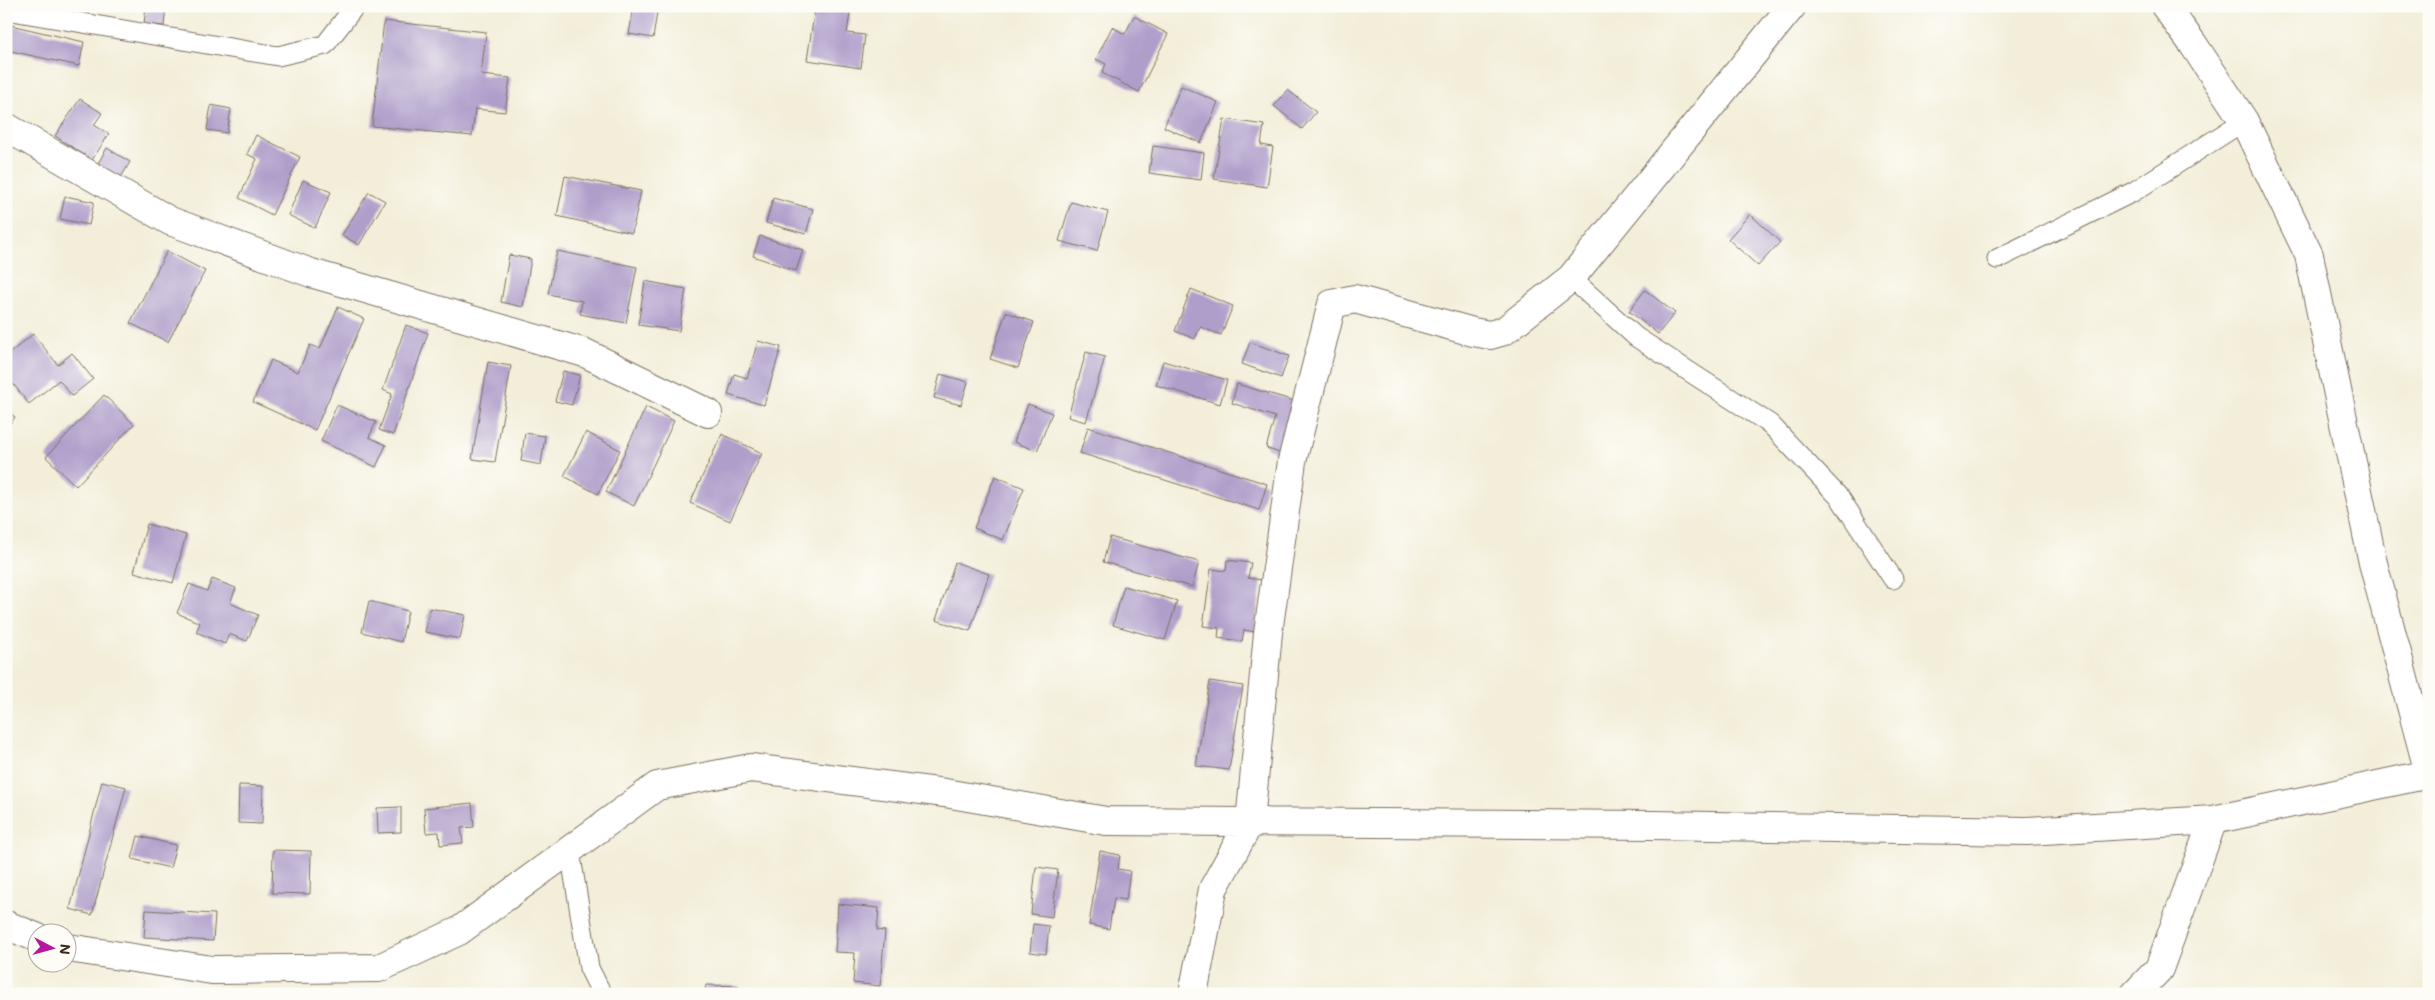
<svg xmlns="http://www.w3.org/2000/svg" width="2435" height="1000" font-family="Mali,sans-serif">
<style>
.building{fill:#af9eca}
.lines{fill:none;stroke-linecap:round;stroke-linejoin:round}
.lane-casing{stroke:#7b6f5f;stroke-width:21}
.street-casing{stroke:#7b6f5f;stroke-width:30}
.lane{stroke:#fff;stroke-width:19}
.street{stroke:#fff;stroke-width:28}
</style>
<rect width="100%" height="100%" fill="#fdfcf7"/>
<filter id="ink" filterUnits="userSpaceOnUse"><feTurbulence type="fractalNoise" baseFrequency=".02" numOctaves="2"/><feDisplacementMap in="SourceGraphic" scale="10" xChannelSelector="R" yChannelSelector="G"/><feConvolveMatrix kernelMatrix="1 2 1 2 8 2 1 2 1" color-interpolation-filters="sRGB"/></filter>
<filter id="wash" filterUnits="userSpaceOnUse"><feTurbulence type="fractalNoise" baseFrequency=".0096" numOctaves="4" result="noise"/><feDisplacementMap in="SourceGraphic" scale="20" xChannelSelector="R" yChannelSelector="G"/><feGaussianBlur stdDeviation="1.12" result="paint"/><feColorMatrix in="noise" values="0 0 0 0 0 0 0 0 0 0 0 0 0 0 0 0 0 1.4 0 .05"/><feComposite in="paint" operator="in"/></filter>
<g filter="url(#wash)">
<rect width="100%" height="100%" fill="#f3eed9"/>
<g id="blocks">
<path class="building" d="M146,6H166L164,26L144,24Z
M634,6H658L653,38L629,34Z
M815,8L850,13L847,33L865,35L861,68L807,60Z
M1134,16L1168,34L1139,92L1102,73L1106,64L1096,59L1112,27L1125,34Z
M384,21L486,32L481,75L510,78L505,112L475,109L472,136L372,126Z
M6,24L84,42L79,66L6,50Z
M1181,86L1218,102L1201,143L1164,127Z
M1288,90L1316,112L1302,129L1274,106Z
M80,99L102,113L94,125L109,134L92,160L55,136Z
M211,105L231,109L227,133L207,130Z
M1224,119L1264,125L1261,145L1273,147L1267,187L1214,179Z
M256,135L300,157L272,215L239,198L257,159L247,154Z
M1153,146L1204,153L1201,180L1149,173Z
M107,148L130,162L120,179L97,165Z
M565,176L641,191L632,233L557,216Z
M303,180L331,192L315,228L288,215Z
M369,192L385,201L359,245L342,235Z
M65,196L94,202L89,225L60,219Z
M773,198L813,209L806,234L766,223Z
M1071,202L1108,212L1097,251L1059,241Z
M1750,214L1780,242L1758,266L1728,239Z
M760,236L803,250L796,271L753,256Z
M167,251L205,271L168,342L130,323Z
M557,251L637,267L626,323L580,314L582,301L548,294Z
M509,255L531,259L523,307L501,302Z
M645,281L686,289L679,331L638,325Z
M1191,289L1233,306L1221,335L1200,327L1195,339L1175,331Z
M1645,290L1675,313L1658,334L1629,311Z
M338,307L364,319L315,430L253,402L271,360L298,372L310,345L320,349Z
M1006,312L1034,322L1018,368L990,359Z
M406,325L428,333L393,435L379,430L392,394L383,390Z
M33,334L58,365L72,353L93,379L72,396L59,380L29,404L6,375V356Z
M758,341L781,347L764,405L728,395L734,374L747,378Z
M1250,342L1289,356L1281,378L1242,364Z
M1086,352L1105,357L1086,422L1068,417Z
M1163,361L1227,380L1220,404L1156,385Z
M488,362L511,366L495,462L472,459Z
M563,371L580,375L572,405L555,401Z
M940,374L968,382L961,405L934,398Z
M1237,384L1298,402L1282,454L1266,448L1275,417L1232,403Z
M104,395L134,424L76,486L46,457Z
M1028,404L1052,413L1037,451L1014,442Z
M337,405L376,422L369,437L386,445L376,467L321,441Z
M646,407L674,421L634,506L606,492Z
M6,411L15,417L6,430Z
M1088,427L1267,484L1259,510L1080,453Z
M586,432L620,450L598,494L564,476Z
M525,433L545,436L541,465L521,461Z
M722,434L762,453L730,521L690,503Z
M995,476L1024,488L1003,540L974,528Z
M147,524L186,535L173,583L134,572Z
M1110,537L1199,562L1192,587L1103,562Z
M1227,560L1251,563L1248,578L1262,580L1255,632L1244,630L1242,641L1218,638L1219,628L1203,626L1211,569L1226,571Z
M955,562L989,574L970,631L936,620Z
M212,579L236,588L230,603L258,615L247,641L229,634L225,644L196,632L200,623L177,613L189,584L207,591Z
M1124,586L1177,601L1165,640L1113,625Z
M369,601L408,611L401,642L362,632Z
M430,608L465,615L460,639L425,632Z
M1210,681L1243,686L1229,770L1196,766Z
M102,781L126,787L92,915L70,909Z
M239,785L263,786L262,824L238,823Z
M472,803L474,827L461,828L463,843L440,845L439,832L426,833L424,808Z
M401,807V832L378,833L377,808Z
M138,836L176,845L170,868L132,859Z
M273,850L311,851L310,894L272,893Z
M1100,851L1120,855L1118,869L1130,871L1126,900L1114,898L1109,929L1089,925Z
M1036,867L1058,870L1052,917L1031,914Z
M838,904L879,908L877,930L885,931L880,986L853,983L855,953L835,952Z
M146,910L215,914L213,941L144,937Z
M1033,924L1049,926L1046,954L1030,952Z
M706,985L738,986V994H705Z"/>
</g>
</g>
<g filter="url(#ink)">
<use href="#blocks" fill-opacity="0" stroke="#7b6f5f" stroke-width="1"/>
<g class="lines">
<defs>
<path id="lane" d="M6,10L278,56L325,45L355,6
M1997,259L2133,192L2244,121
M1571,278L1636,337L1770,424L1840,498L1893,579
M570,851L589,968L602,994"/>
<path id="street" d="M2165,6L2193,44L2244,121L2309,255L2373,563L2429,773
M6,127L170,221L311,273L585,353L708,413
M6,925L38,938
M68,948L212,970L379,968L459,931L657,786L751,768L945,793L1106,821L1653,825L2027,831L2213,820L2429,774
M1193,994L1213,889L1250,822L1268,633L1292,461L1332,304L1355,299L1473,332L1490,335L1504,331L1571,278L1792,6
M2135,994L2159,969L2213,820"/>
</defs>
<use href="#lane" class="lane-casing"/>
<use href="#street" class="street-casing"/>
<use href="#lane" class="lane"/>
<use href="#street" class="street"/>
</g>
</g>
<rect width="2435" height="1000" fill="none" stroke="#fdfcf7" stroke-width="25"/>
<g transform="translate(52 948) rotate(96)"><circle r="24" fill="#fdfcf7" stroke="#afa8a0"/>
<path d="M0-4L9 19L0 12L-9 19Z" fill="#b5179e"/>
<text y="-8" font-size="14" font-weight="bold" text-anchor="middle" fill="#3b2a1e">N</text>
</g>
</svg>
